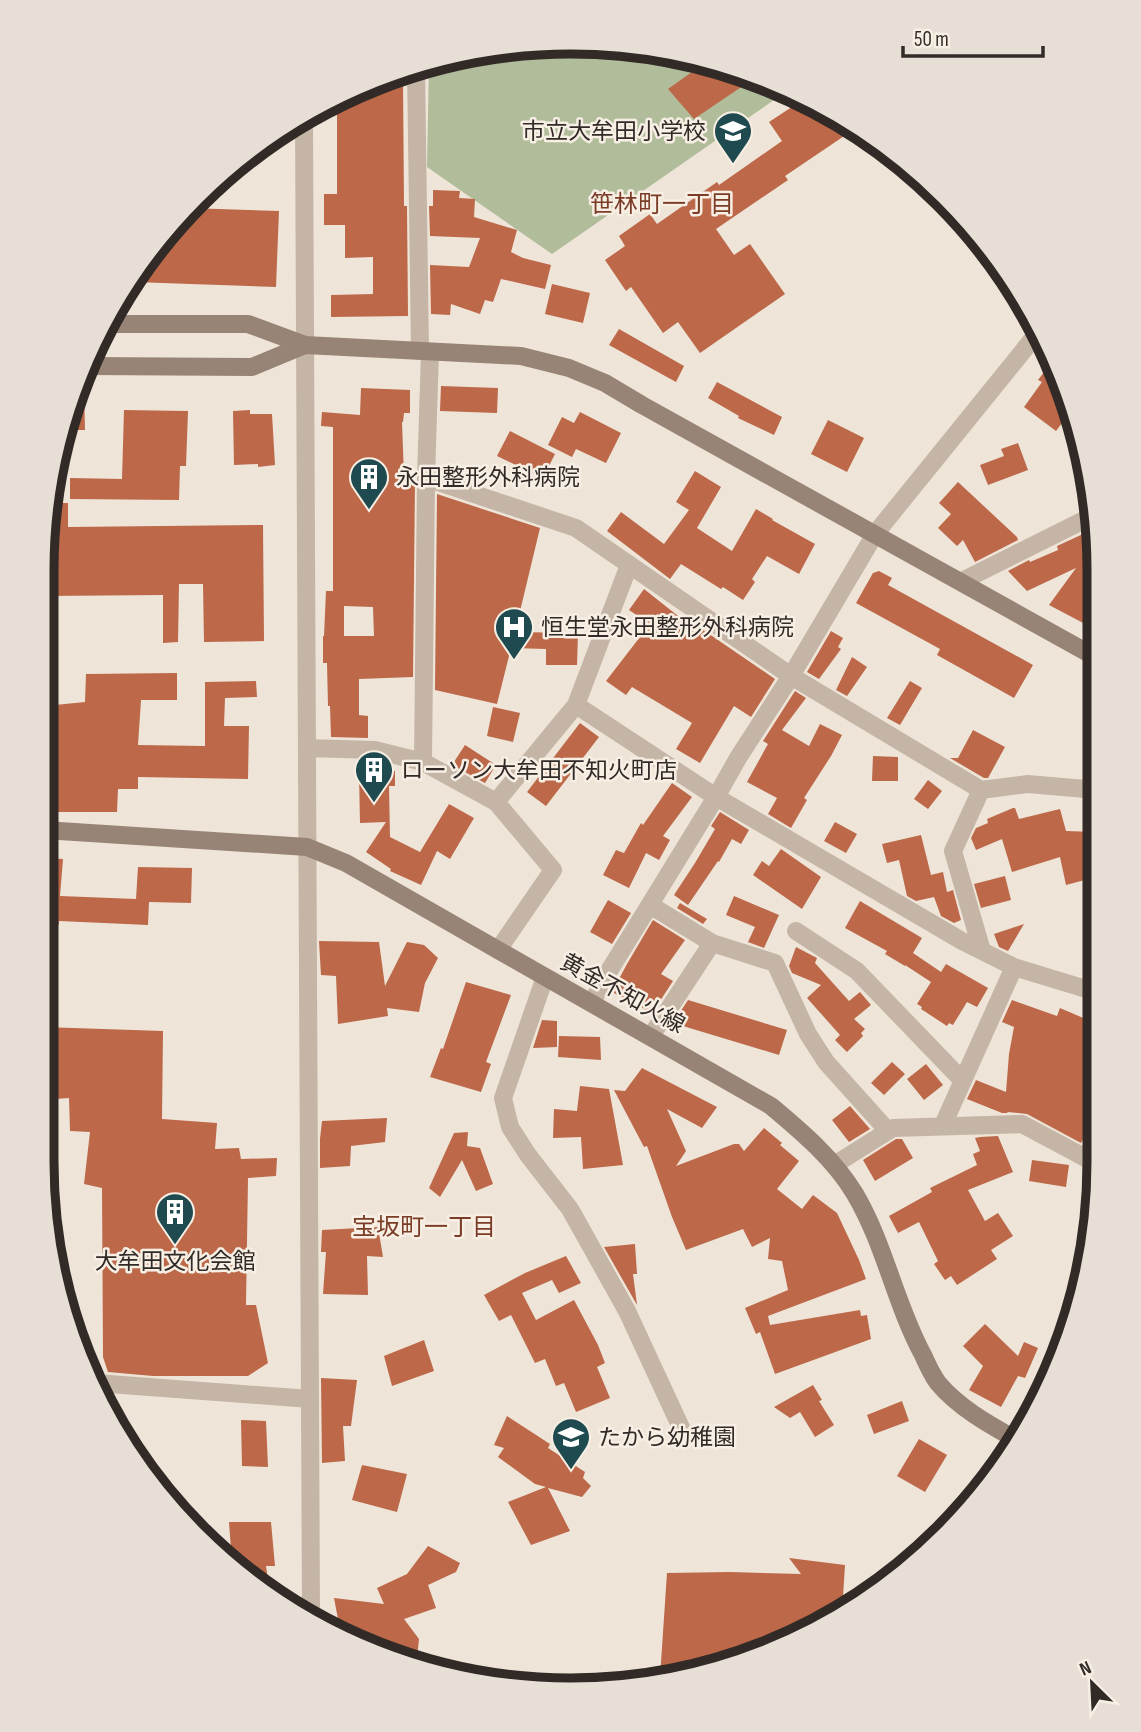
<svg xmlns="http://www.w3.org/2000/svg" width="1141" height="1732" font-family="'Sofia Sans Condensed','Noto Sans JP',sans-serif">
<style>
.green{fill:#b0bc9a}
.building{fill:#bc6849;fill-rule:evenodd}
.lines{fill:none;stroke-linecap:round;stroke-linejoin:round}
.street{stroke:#c5b5a6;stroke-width:18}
.secondary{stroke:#988477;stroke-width:18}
.labels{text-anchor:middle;stroke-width:5;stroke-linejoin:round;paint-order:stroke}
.poi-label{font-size:23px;fill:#322a26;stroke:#f7efe4;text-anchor:start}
.street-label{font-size:23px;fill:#322a26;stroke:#f7efe4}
.neighbourhood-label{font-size:24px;fill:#7a3c26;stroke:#f7efe4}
.rim{fill:none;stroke:#322a26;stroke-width:9}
</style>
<rect width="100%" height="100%" fill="#eee5d8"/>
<path class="green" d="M536,43L640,47L741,70L787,91L552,254L427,167L429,62Z"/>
<path class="building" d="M706,62L741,70L756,77L694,119L668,89Z
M403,80L404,206H407L408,316L331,317V295L373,294V257L345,258V225H324V194H337V97L379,81Z
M804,99L835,113L856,128L785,176L788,180L716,229L734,255L750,244L785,294L700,353L678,322L663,333L631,287L626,291L605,260L625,246L619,236L650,214L657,224L717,182L719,185L782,141L769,122Z
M433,190L460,191L459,198L475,199L474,217L517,230L511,252L523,258L551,265L545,289L501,279L493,302L485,300L480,314L451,304L450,315L431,314L430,265L469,267L480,238L430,236L429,206H433Z
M188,208L279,211L276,287L133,282L173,222Z
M552,284L590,293L583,323L545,314Z
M619,329L684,366L676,382L609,345Z
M1053,360L1072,410L1056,431L1024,407L1042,382L1038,380Z
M717,382L782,417L774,435L738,418L739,416L708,398Z
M441,386L498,388L497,413L440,411Z
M81,388H84L85,430H68Z
M361,388L410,390V413H404L403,422H402L404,477L415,480L413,677L359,679V715L368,716V738L331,737L330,706H328L327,663H323V636H324L326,591H333V427L321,426L322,412L360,415ZM344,606L373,607L374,636H344Z
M124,410L188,411L186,466H180L179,500L70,499V478L122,479Z
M250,410V414H272L275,465L258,467V464L234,465L233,411Z
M580,412L621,433L606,463L576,449L572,457L548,445L562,417L574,423Z
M828,420L864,438L847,472L811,454Z
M510,431L555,454L543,478L497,456Z
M1018,443L1028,470L988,485L980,465L1004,456L1001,449Z
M695,471L721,487L697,528L732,551L756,509L773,519L772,520L815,544L799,574L767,556L752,579L755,582L743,600L723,587L721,589L681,564L670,579L607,531L621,512L664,544L689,510L676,502Z
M958,482L1017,537L1018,540L975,562L963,540L957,546L938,528L951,514L939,503Z
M437,494L540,528L515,632L578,633L577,665H546V649L511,648L497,704L435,690Z
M47,503H68V527L263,525L264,641L204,642L203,584H179L178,642L163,643V595L46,596Z
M1096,528L1098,536V606L1087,625L1049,605L1076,568L1027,591L1008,571L1029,560L1030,562L1058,550L1057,546Z
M879,571L892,578L888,585L1033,665L1014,698L937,655L940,649L856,603L873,573Z
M644,589L697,631L699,627L775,679L751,717L734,706L700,763L676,749L692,723L632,687L626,695L606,681L650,624L629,610Z
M831,631L843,638L838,647L841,649L819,679L807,672Z
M852,657L867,667L847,696L836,690Z
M177,673V700H141L138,745L205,746V682L256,681L257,697L225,698L224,726H249L248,779L138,777V789H118L117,812H44L45,706L85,702L86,674Z
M910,681L922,688L900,725L887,718Z
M795,691L806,698L782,730L809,746L820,724L842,735L831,756L804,798L807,800L791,828L768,814L777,798L747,782L768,744L763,741Z
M493,707L520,713L513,742L487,736Z
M580,723L599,737L546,806L527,792Z
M973,730L1005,747L988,778H984L950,758H958Z
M465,745L496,765L485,783L452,765Z
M873,756L898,757V781H872Z
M395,771V786H389L390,837L420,852L449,804L474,818L450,859L437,851L421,885L390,871L391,869L366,852L386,822L360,823L359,772Z
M928,780L942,791L928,809L914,799Z
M672,783L692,797L663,836L670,840L659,860L646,853L629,888L603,875L616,850L624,853L641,823L643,825Z
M1013,808H1015L1019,819L1060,809L1066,831L1096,832V877L1066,885L1060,857L1012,872L1002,839L976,850L971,838L976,828L988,823L987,819Z
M720,812L749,830L741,844L732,839L719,862L718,861L688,905L674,895L695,863L715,829L711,826Z
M835,822L857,834L846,853L824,841Z
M921,835L931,875L943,872L947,892L953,890L961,920L954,923L941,916L934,897L916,901L907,896L899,860L887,863L882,844Z
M781,849L821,877L802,909L753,875L762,861L769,866Z
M44,858L63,859L60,896L136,899L138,867L192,868L191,903L149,902L148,925L59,921V925L44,924Z
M1005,876L1011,900L981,908L974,884Z
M734,896L779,915L764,948L748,942L755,927L726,915Z
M608,900L631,913L612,944L590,932Z
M860,901L922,938L913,953L941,972L946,964L988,988L977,1007L967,1002L953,1025L949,1023L947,1026L921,1009L922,1007L917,1004L931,982L905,965V966L885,954L887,951L845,928Z
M680,903L707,919L703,924L677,908Z
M653,920L685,940L661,974L673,981L651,1015L644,1011L645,1009L612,992L627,964Z
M1024,924L1008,951L999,947L994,934Z
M319,941L379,942L385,986L407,942L424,945L438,958L425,983L419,1012L387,1008L388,1016L338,1024L336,976L321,975Z
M796,947L817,958L815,963L849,1001L860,992L871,1005L854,1019L865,1029L861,1033L863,1036L847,1052L835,1040L840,1035L807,998L821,985L792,973L789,966Z
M466,982L511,995L486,1062L491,1064L481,1092L430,1077L441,1048L443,1049Z
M688,1000L787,1030L779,1055L673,1023Z
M1012,1000L1057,1016L1060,1008L1095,1023V1045L1088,1062L1095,1066V1091L1084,1110L1095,1117L1081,1143L1027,1114L1008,1112L1007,1113H1002L967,1099L976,1080L1006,1092L1009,1054L1014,1027L1002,1022Z
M542,1020L557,1021V1047L533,1048Z
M43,1027L163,1031L162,1119L217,1123L215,1149L239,1148L241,1159L277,1158L276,1176L248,1178L246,1305H256L268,1363L248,1376H153L108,1372L103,1357L102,1188L84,1184L90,1132L70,1131L69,1098L42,1100Z
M559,1036L600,1037L601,1060L558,1057Z
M892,1062L905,1074L884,1095L871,1083Z
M926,1064L943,1085L924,1100L907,1079Z
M642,1068L717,1107L702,1128L667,1109L686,1151L676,1166L734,1144H739L744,1151L764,1128L782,1143L780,1145L799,1161L777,1189L802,1209L813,1195L837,1213L859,1260L866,1279L768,1316L770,1325L860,1310L861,1316L867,1315L871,1339L775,1374L760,1332L756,1334L745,1308L788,1290L782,1261L768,1259L770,1238L752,1247L743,1229L686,1250L672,1217L647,1146L644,1147L614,1090L625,1091Z
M580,1086L609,1089L623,1165L583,1169L581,1137L553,1138L554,1109L577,1111Z
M850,1106L870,1129L849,1142L832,1120Z
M387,1118L385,1142L351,1146L350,1166L320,1168V1139L322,1121Z
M468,1132L467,1146L480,1148L493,1184L476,1191L462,1160L440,1197L429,1188L454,1133Z
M998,1136L1013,1172L968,1190L985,1221L998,1213L1013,1236L991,1250L997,1259L957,1285L951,1276L945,1280L934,1264L938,1261L919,1222L898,1233L889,1216L932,1192L930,1188L977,1165L973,1154L980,1151L975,1138L980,1137Z
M896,1139H902L913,1158L875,1181L863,1160Z
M1032,1160L1069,1165L1066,1187L1029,1181Z
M378,1227L383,1257L367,1256L368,1295L323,1294L326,1252H321L322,1230Z
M635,1244L637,1274H633L637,1305L604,1247Z
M566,1256L581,1283L559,1293L552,1280L522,1293L536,1320L574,1300L598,1345L605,1363L597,1367L610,1398L576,1412L564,1383L556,1386L545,1359L535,1363L511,1315L499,1321L484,1295L525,1273Z
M985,1324L1018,1356L1024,1342L1038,1348L1025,1378L1018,1376L1001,1407L969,1390L983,1366L963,1346Z
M424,1340L434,1371L392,1386L384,1356Z
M321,1378L357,1380L351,1426H343L345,1461L322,1463Z
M813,1385L822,1400L819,1401L834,1425L815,1437L800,1412L790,1418L774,1407Z
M902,1401L909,1421L874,1434L867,1415Z
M507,1416L550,1444L548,1448L585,1472L583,1478L591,1486L582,1497L548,1488L570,1531L531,1545L508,1502L546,1487L535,1484L498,1457L504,1448L494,1445Z
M241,1420L266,1421L268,1467L242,1466Z
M919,1439L947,1455L925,1492L897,1476Z
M362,1465L407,1474L397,1512L352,1500Z
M229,1522H271L275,1566H266L270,1593L248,1581L232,1563Z
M428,1546L460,1563L456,1572L428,1585L436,1608L404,1619L419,1639L417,1658H403L369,1650L321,1622L322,1620L338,1619L334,1598L384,1604L377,1588L407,1574Z
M789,1558L845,1565L842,1613L835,1619L707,1672L660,1677L667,1573L730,1572L801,1574Z"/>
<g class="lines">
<path class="street" d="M416,67L420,351
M304,117L311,1617
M430,352L426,478L576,528L791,676L981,790L1028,784L1097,790
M962,581L1094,515
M576,705L716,797L962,941L1014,967L1096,992
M307,748L375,750L423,762L496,802L553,870L498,950
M423,762L426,478
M981,790L953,851L982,951
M496,802L576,705L629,565
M650,905L712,943L775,963L808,1034L826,1062L888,1131
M796,931L857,971L963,1081
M545,977L503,1098L510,1127L528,1155L570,1209L627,1311L683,1432
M592,1002L609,971L716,797L738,758L791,676L875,534L1040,330
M651,1036L712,943
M943,1125L1014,967
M834,1165L893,1128L1022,1124L1095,1163
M96,1383L310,1399"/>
<path class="secondary" d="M105,324H248L305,345L521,356L569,368L605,383L642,405L1097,658
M88,366L252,367L305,345
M44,830L307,847L346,863L771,1106C802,1132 834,1159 855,1194C885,1245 895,1303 923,1355C927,1364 932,1375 938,1383C958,1407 988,1424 1015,1439"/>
</g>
<defs>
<symbol id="school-pin" viewBox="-11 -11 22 30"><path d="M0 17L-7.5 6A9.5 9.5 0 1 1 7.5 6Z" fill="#1f4b50" stroke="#f7efe4"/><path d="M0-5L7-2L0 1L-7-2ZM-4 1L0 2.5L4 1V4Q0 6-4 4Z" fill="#fff"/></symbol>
<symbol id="building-pin" viewBox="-11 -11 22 30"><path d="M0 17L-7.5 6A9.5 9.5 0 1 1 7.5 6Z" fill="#1f4b50" stroke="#f7efe4"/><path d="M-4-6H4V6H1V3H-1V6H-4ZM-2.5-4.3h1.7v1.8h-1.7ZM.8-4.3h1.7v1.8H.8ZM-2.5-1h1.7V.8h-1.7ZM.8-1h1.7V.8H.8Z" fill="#fff"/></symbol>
<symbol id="hospital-pin" viewBox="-11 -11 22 30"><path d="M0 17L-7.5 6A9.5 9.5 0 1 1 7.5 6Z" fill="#1f4b50" stroke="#f7efe4"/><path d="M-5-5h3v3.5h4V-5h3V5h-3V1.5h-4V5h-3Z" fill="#fff"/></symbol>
</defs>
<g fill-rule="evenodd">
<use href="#school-pin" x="711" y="109" width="44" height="60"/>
<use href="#building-pin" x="347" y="455" width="44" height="60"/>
<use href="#hospital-pin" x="492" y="605" width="44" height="60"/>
<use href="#building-pin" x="352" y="748" width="44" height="60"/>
<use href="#building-pin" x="153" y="1190" width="44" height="60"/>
<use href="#school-pin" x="549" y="1415" width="44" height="60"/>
</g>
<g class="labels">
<g class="poi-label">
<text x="706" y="139" text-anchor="end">市立大牟田小学校</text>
<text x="396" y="485">永田整形外科病院</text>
<text x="541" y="635">恒生堂永田整形外科病院</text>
<text x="401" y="778">ローソン大牟田不知火町店</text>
<text x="175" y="1269" text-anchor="middle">大牟田文化会館</text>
<text x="598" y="1445">たから幼稚園</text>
</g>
<g class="street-label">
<text transform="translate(623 993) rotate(29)" y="8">黄金不知火線</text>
</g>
<g class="neighbourhood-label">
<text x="662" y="212">笹林町一丁目</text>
<text x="424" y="1235">宝坂町一丁目</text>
</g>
</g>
<path d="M0 0H1141V1732H0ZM570 54H571A516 516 0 0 1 1087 570V1162A516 516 0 0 1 571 1678H570A516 516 0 0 1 54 1162V570A516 516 0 0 1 570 54Z" fill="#e7dfd5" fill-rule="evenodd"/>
<path class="rim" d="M570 54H571A516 516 0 0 1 1087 570V1162A516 516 0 0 1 571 1678H570A516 516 0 0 1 54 1162V570A516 516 0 0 1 570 54Z"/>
<g transform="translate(1092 1683) rotate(336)" stroke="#f7efe4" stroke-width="5" paint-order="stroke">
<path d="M0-5L12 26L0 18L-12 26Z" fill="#322a26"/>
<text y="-10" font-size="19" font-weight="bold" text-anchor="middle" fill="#322a26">N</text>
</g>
<path d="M903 46v10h140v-10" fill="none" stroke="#322a26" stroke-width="3.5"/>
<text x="914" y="46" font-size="21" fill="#322a26" stroke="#f7efe4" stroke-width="5" paint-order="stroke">50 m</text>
</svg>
